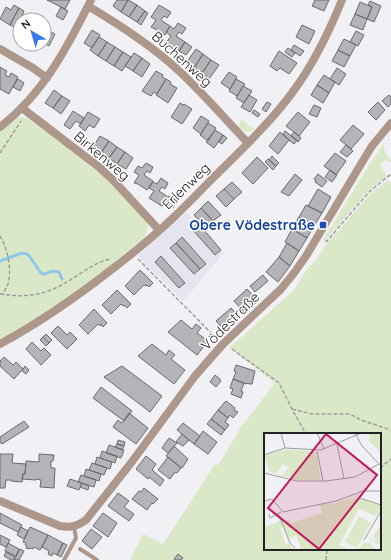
<svg xmlns="http://www.w3.org/2000/svg" width="391" height="560" font-family="Quicksand,sans-serif">
<style>
.built{fill:#e5e4f0}
.green{fill:#dbe8c8;fill-rule:evenodd}
.lines{fill:none;stroke-linecap:round;stroke-linejoin:round}
.stream{stroke:#8fc8e7;stroke-width:3}
.building{fill:#b4b4b8;stroke:#6a696d}
.path{stroke:#9e9ea1;stroke-width:1.5;stroke-dasharray:4 2;stroke-linecap:butt}
.lane{stroke:#ad968a;stroke-width:4}
.street{stroke:#ad968a;stroke-width:8}
.transit-dot{fill:#1a4fb4;stroke:#fff;stroke-width:1.5}
.labels{text-anchor:middle;stroke-width:3;stroke-linejoin:round;paint-order:stroke}
.street-label{font-size:14px;fill:#222224;stroke:#fff}
.transit-label{font-size:14px;font-weight:bold;fill:#164399;stroke:#fff;text-anchor:end}
.inset-road{fill:none;stroke:#9e9ea1;stroke-width:1}
.view{fill:#c2185b;fill-opacity:0.15;stroke:#c2185b;stroke-width:2}
.inset-edge{fill:none;stroke:#222224;stroke-width:2}
</style>
<rect width="100%" height="100%" fill="#f1f1f5"/>
<path class="built" d="M187,212L224,253L183,301L138,256Z"/>
<path class="green" d="M19,117L27,118C57,139 88,161 115,187C126,197 136,210 146,221C149,228 148,233 143,238L103,272L61,304L0,340V132Z
M241,119L255,130L248,132L238,128Z
M384,143C384,150 385,155 391,160V162L386,160L380,165L387,176L366,193L330,235L325,240H323L367,168Z
M388,180L391,184V560H130L143,534L163,544L215,464L218,465L241,427L275,383L229,348L294,290L306,270L316,260L328,241L341,228L369,195ZM265,434H380V549H265Z"/>
<g class="lines">
<path class="stream" d="M0,261L22,253L27,254L30,257L41,273L45,274C50,272 53,270 59,272L62,279"/>
</g>
<path class="building" d="M47,0H70L65,9Z
M117,0H128L121,12L113,6Z
M128,0L137,5L129,17L121,12Z
M315,0H329L324,11L312,6Z
M370,1L381,6L374,22L367,19L372,7L368,5Z
M360,2L372,7L367,19L355,14Z
M14,5L19,8L10,25L0,19L6,7L11,10Z
M137,5L145,11L137,22L129,17Z
M159,5L171,12L167,18L164,16L161,20L170,26L165,35L155,29L151,27L156,20L151,17Z
M61,7L68,11L63,20L56,16Z
M19,8L24,11L22,16L26,18L25,20H20V30L10,25Z
M145,11L148,13L141,25L137,22Z
M355,14L367,19L363,30L350,25Z
M178,23L186,28L182,34L179,32L176,36L185,42L179,51L170,45L166,43L171,36L166,32L170,26L174,29Z
M302,25L315,31L309,44L296,37Z
M45,29L55,34L49,46L44,43Z
M92,30L100,35L92,48L84,43Z
M356,31L364,35L358,46L350,42Z
M99,37L107,42L98,56L90,50Z
M344,39L356,45L350,56L338,50Z
M107,42L115,47L106,61L98,56Z
M185,42L192,47L186,55L179,51Z
M294,45L304,51L300,56L291,50Z
M115,47L123,52L114,66L106,61Z
M288,48L295,53L292,57L285,52Z
M196,49L203,54L194,68L186,63Z
M338,50L350,56L344,67L332,61Z
M279,51L297,63L289,74L280,68L277,71L270,66Z
M123,52L131,57L122,71L114,66Z
M134,53L142,58L133,71L125,66Z
M203,54L211,60L202,73L194,68Z
M142,58L150,64L142,77L133,71Z
M211,60L219,65L209,79L202,73Z
M0,67L7,71L5,75L9,77L11,73L18,77L9,94L0,89Z
M337,68L346,74L339,85L330,79Z
M156,71L163,75L162,77L166,79L157,94L154,92L151,96L142,91Z
M229,72L237,77L230,89L221,83Z
M324,75L335,82L329,93L317,85Z
M18,79L24,83L20,91L13,87Z
M166,79L171,82L170,84L177,88L168,103L156,95Z
M236,79L245,84L237,96L229,91Z
M317,85L329,93L323,103L311,95Z
M243,86L252,91L244,103L236,98Z
M54,90L62,96L53,108L45,103Z
M249,95L257,100L250,112L241,107Z
M389,95L391,97V104L388,107L382,101Z
M62,96L70,101L61,114L53,108Z
M267,102L271,104L266,112L262,109Z
M378,102L385,110L376,120L368,112Z
M180,103L183,105L184,104L192,109L182,124L171,117Z
M314,105L321,108L317,117L309,114Z
M254,110L260,114L258,117L252,113Z
M73,111L84,118L81,124L76,121L70,129L64,125Z
M88,112L100,119L94,128L89,125L85,131L79,126Z
M298,112L310,122L299,136L286,126Z
M201,116L209,121L201,134L193,128Z
M208,123L216,128L208,141L200,135Z
M353,125L364,134L351,149L340,140Z
M215,130L223,135L214,148L206,142Z
M285,131L297,140L294,144L283,135Z
M280,132L289,140L278,154L269,146Z
M294,132L301,138L298,142L291,136Z
M223,135L227,138L222,144L219,142Z
M100,136L109,141L101,153L92,148Z
M109,141L117,147L109,158L101,153Z
M346,145L353,151L347,157L340,152Z
M117,147L125,152L117,164L109,158Z
M125,152L133,158L126,169L117,164Z
M335,153L346,161L336,175L324,166Z
M272,156L279,163L276,166L269,160Z
M257,157L268,168L253,184L242,173Z
M268,159L276,166L273,170L265,162Z
M146,163L153,167L150,173L147,171L144,175L153,181L147,190L138,184L134,183L139,175L134,172L138,166L142,168Z
M330,170L337,175L332,182L325,177Z
M295,174L302,180L289,196L281,192Z
M318,174L327,181L322,187L315,182L316,180L314,179Z
M161,178L168,183L165,189L162,187L159,191L168,197L162,206L149,198L154,191L149,188L153,182L157,184Z
M232,182L242,192L234,199L224,189Z
M224,189L234,199L226,207L216,196Z
M318,189L331,197L322,213L308,206Z
M169,196L177,201L173,208L165,203Z
M208,201L221,215L213,221L201,208Z
M306,205L322,213L314,226L299,217Z
M201,208L213,221L206,228L194,215Z
M299,217L314,226L307,238L292,229Z
M198,223L221,250L215,255L192,229Z
M292,229L307,238L299,251L285,242Z
M182,237L206,264L200,269L176,243Z
M176,243L200,269L194,274L170,248Z
M287,243L299,251L290,266L279,257Z
M161,256L185,283L179,288L155,262Z
M279,257L290,266L278,282L266,272Z
M140,270L153,283L149,287L147,285L146,286L144,285L134,295L125,286Z
M263,275L268,281L255,292L250,286Z
M247,289L258,301L245,313L234,301Z
M117,290L131,304L127,308L124,305L123,306L121,304L111,314L102,305Z
M231,308L240,318L225,331L216,321Z
M94,309L107,323L103,327L101,324L100,326L98,324L88,334L79,325Z
M181,320L192,329L196,324L201,328L197,333L208,341L197,355L168,332Z
M58,326L67,335L70,332L77,339L67,349L51,333Z
M46,334L52,340L49,343L43,337Z
M43,337L49,343L46,346L40,340Z
M32,342L41,351L44,348L51,355L41,365L26,349Z
M152,344L166,355L169,350L175,355L171,359L185,370L174,384L138,356Z
M4,357L13,365L16,362L23,369L14,379L0,366V361Z
M236,365L255,371L252,384H250L246,383V384L233,379L236,372L234,371Z
M25,366L29,370L26,374L22,371Z
M122,366L162,396L150,412L104,377Z
M215,375L220,379V380L221,381L216,387L210,382Z
M233,379L244,383L241,391L243,392L241,398L231,394L233,389L230,388Z
M101,387L132,411L124,421L93,398Z
M226,401L235,408L234,410L238,412L233,418L230,415L228,418L218,410Z
M218,410L228,418L225,422L229,425L225,430L211,419Z
M129,413L148,428L136,444L113,427L118,420L122,423Z
M211,419L225,430L221,435L207,424Z
M24,421L29,427L2,444L0,442V437Z
M183,423L200,436L194,444L177,430Z
M203,431L217,442L208,454L194,444Z
M182,434L189,440L183,446L176,442Z
M169,438L177,443L168,453L162,448Z
M118,440L125,442L124,446L117,444Z
M117,444L124,446L122,450L115,447Z
M109,445L124,450L121,458L106,453Z
M174,446L188,459L182,468L166,456Z
M102,451L117,456L115,463L100,458Z
M0,454H13L12,463L26,464L25,474H23L22,482L11,481V480H6L5,488H0Z
M39,454L54,455L53,461H51V468H55L54,488L40,487L41,480L36,479V480L22,479L23,474H25L26,461L39,462Z
M146,456L156,464L152,470L164,480L160,486L149,477L148,479L136,469Z
M97,457L112,462L110,469L95,464Z
M168,457L181,468L177,473L175,472L170,479L158,470Z
M92,463L107,468L104,475L89,470Z
M86,469L101,474L99,481L84,476Z
M81,475L96,480L94,487L78,482Z
M70,479L82,483L79,490L67,486Z
M82,483L89,486L88,490L80,487Z
M144,488L158,499L153,504L152,503L147,510L132,499L139,491L141,492Z
M118,493L129,501L124,507L134,514L129,521L108,506Z
M0,513L22,525L18,532L0,523Z
M103,513L117,523L108,537L93,526Z
M21,527L28,531L24,539L17,535Z
M30,527L48,535L40,550L34,547L33,549L30,548L29,549L26,548L27,546L25,545L26,543L23,542Z
M91,529L102,537L92,549L82,541Z
M0,535L10,540L6,547L0,544Z
M48,535L63,543L57,555L53,553L52,556L48,554L49,551L42,547Z
M8,543L19,549L16,556L5,551Z
M63,543L67,545L61,557L57,555Z
M20,549L24,551L19,560H14Z
M6,552L15,557L14,560H11L4,556Z
M178,554L183,558L181,560H175L174,559Z"/>
<g class="lines">
<path class="path" d="M0,153L21,121
M0,236C7,247 11,266 9,279C9,285 5,289 3,294
M325,241H327L369,192L391,174
M138,259L217,339
M0,294C33,299 51,293 78,275C89,268 99,261 111,259
M232,349L279,383L292,409L306,434
M292,409L312,414H350L361,420L391,430
M380,468L391,459
M326,560L327,549"/>
<path class="lane" d="M80,549L97,560
M64,560L76,538L74,527"/>
<path class="street" d="M88,6C120,25 151,45 178,70C203,93 225,119 248,143
M0,49L33,68L47,78
M22,108L99,167L115,182L159,230
M0,127C43,94 67,48 91,0
M0,344C39,323 75,298 111,270C132,254 153,237 173,218C187,205 200,191 214,177C241,150 269,124 292,93C313,65 329,32 342,0
M0,501L60,526C71,528 78,526 86,520L131,463L195,376L223,344L281,289L294,273L306,256L364,159L372,146L391,123"/>
</g>
<rect class="transit-dot" x="319" y="221" width="8" height="8" rx="2"/>
<g class="labels">
<g class="street-label">
<text transform="translate(182 59) rotate(42)" y="5">Buchenweg</text>
<text transform="translate(102 156) rotate(40)" y="5">Birkenweg</text>
<text transform="translate(186 186) rotate(-44)" y="5">Erlenweg</text>
<text transform="translate(230 321) rotate(-45)" y="5">Vödestraße</text>
</g>
<g class="transit-label">
<text x="315" y="230">Obere Vödestraße</text>
</g>
</g>
<g transform="translate(264 433)">
<rect width="117" height="117" fill="#f1f1f5"/>
<path d="M104,0H117V19L104,7L106,5ZM21,16L52,19L57,47H31L5,38L0,23ZM19,31L25,34L18,43L12,41ZM98,60V64L95,62L81,67L94,65L107,68L117,73V76L112,83L95,76L75,112L86,117H38L32,103L24,106L19,94L16,95L22,112L25,110L29,117H0V94L14,89L15,82L18,90L25,87L27,90L58,80L56,71L71,70ZM95,83L107,90L93,115L81,109ZM117,91V111L110,110L112,105L110,104L106,111L113,117H95L99,110H105Z" fill="#dbe8c8" fill-rule="evenodd"/>
<path class="inset-road" d="M17,0L21,15M53,0L60,16M91,0L98,13L117,33M73,11L80,46M53,18L59,48M0,22L21,15L57,17L97,0M0,40L33,48H62L91,44L115,31M96,65L117,72M0,68L8,66L19,79L72,68L99,58H117M5,81L6,85L17,79M15,82L26,110L31,115M100,107L117,78"/>
<path class="view" d="M62,1L113,42L55,116L4,75Z"/>
<rect width="117" height="117" class="inset-edge"/>
</g>
<g transform="translate(32 32) rotate(322)"><circle r="19" fill="#ffffff" stroke="#a7a7a7"/>
<path d="M0-3L7 15L0 10L-7 15Z" fill="#367be9"/>
<text y="-6" font-size="11" font-weight="bold" text-anchor="middle" fill="#222224">N</text>
</g>
</svg>
